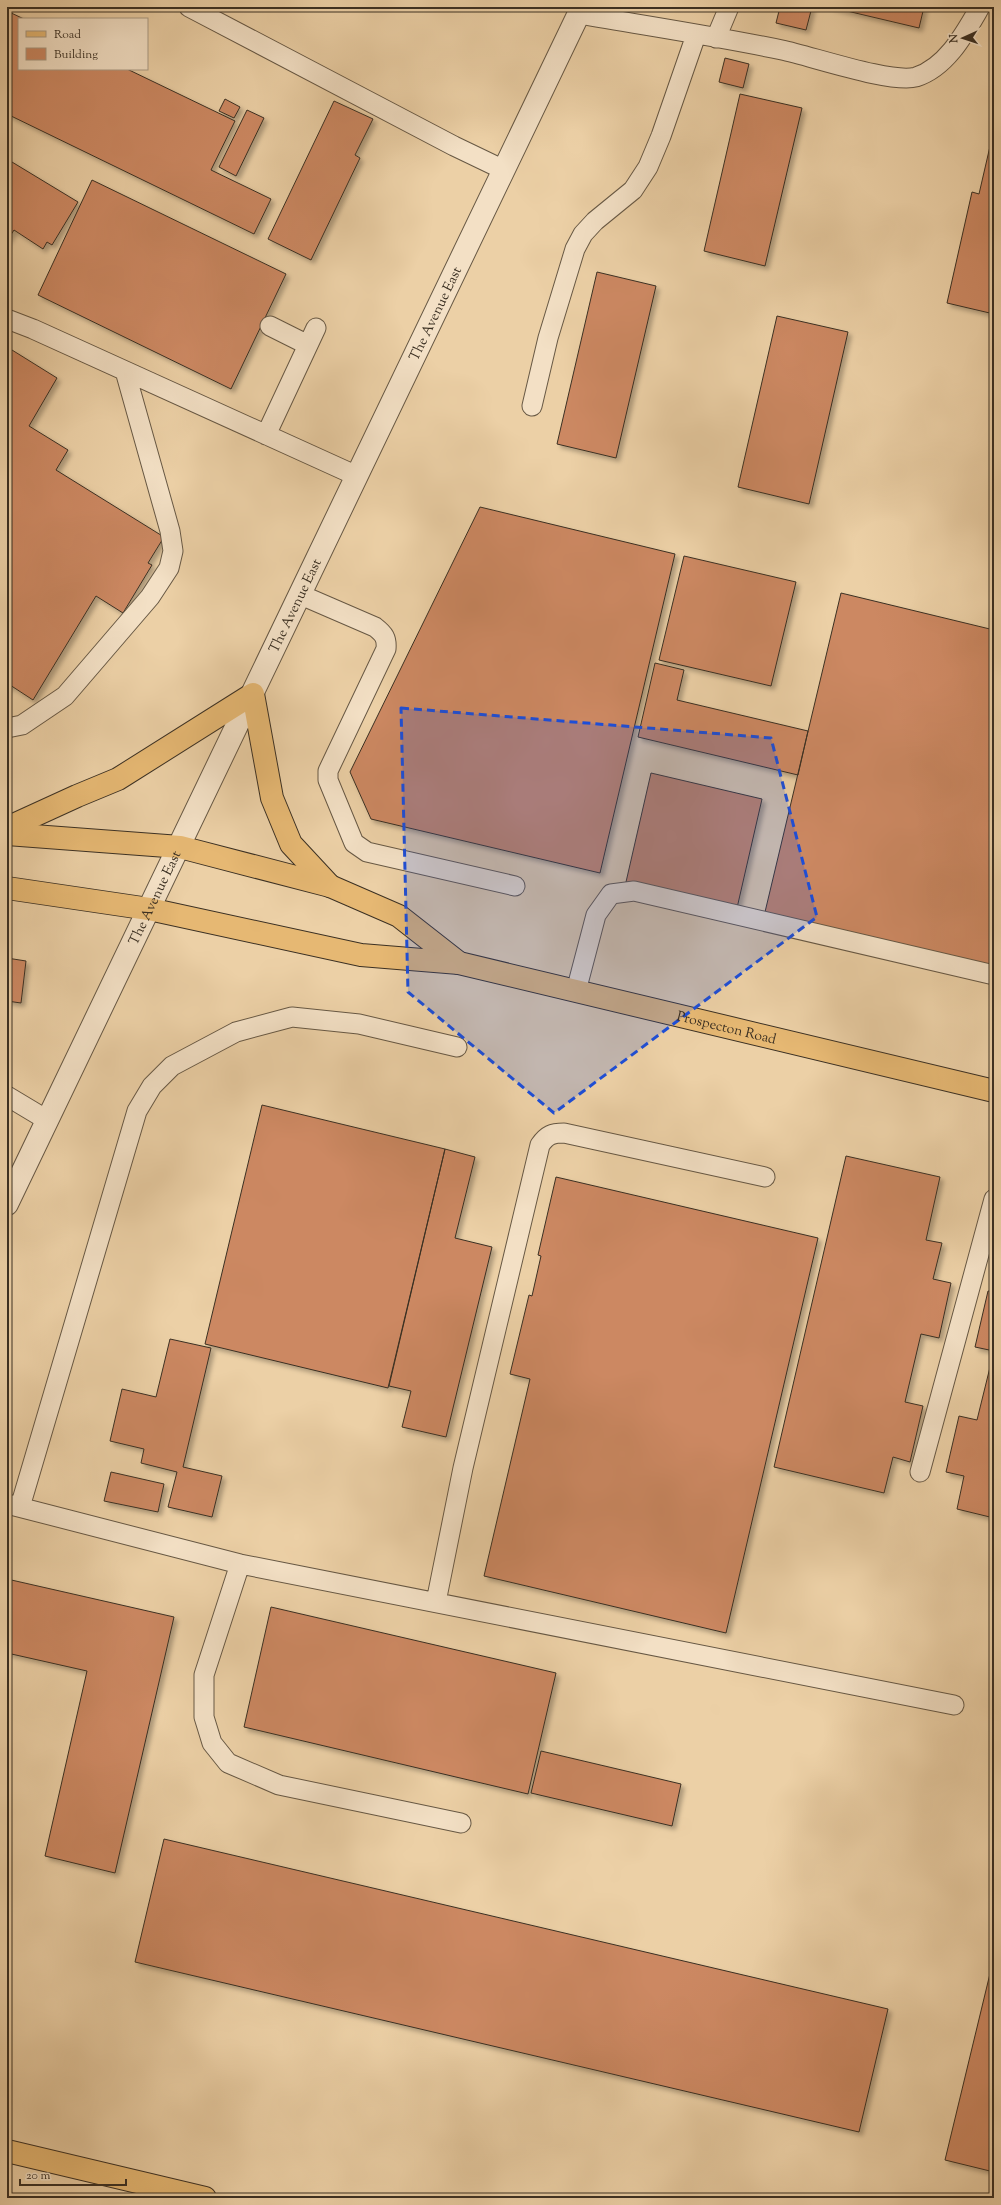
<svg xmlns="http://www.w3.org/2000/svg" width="1001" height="2205" font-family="'Sorts Mill Goudy',serif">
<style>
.building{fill:#cc8862;stroke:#3b3023;filter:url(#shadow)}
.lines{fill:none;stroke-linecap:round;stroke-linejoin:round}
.lane-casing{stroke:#675844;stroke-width:21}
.street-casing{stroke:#675844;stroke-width:24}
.primary-casing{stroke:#3b3023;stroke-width:24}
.highway-casing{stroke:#3b3023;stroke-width:24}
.lane{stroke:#f3e0c5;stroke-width:19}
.street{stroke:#f3e0c5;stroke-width:22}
.primary{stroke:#e6b873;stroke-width:22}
.highway{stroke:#e6b873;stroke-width:22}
.marked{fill:#1d4ed8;fill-opacity:0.2;stroke:#1d4ed8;stroke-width:3;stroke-dasharray:8 5;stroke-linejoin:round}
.labels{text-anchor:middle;stroke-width:4;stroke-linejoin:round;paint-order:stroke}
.street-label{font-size:14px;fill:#3b3023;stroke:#f3e0c5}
</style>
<defs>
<filter id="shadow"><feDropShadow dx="3.5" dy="3.5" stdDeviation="2" flood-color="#0004"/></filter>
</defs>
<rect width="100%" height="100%" fill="#ecd0a6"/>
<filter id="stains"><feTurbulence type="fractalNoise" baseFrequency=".005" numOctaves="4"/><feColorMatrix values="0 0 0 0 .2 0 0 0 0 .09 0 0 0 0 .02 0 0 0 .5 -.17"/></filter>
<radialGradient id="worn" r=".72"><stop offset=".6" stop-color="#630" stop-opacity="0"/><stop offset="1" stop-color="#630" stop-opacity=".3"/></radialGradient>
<path class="building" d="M780,7H812L806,30L776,23Z
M830,7H924L919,28Z
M7,11L24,19H19V69H127L235,121L211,170L271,199L254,234L7,114Z
M725,58L749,64L743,88L719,82Z
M740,94L802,108L765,266L704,251Z
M225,99L240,107L234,118L219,111Z
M334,101L373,119L355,155L360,158L311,260L268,239Z
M247,110L264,118L236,176L219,167Z
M994,129V314L947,303L972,192L979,194Z
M7,159L78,202L52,245L47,242L43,249L14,230L7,241Z
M92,180L286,274L231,389L38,295Z
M597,272L656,286L616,458L557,444Z
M777,316L848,332L809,504L738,487Z
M12,350L57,378L29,426L68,450L56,470L164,537L148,563L152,565L123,613L96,596L33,700L10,685L7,690V358Z
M480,507L675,554L600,873L371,819L350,772Z
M684,556L796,582L771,686L659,660Z
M841,593L994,630V966L765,912Z
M655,663L684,670L677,700L808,731L798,775L638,737Z
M651,773L762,799L737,908L626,882Z
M7,958L26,961L21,1003L7,1001Z
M262,1105L445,1149L388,1388L205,1344Z
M445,1149L475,1157L455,1238L492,1247L446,1437L402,1427L411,1391L389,1386Z
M846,1156L940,1177L926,1240L942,1243L933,1279L951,1283L939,1338L921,1334L905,1402L923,1406L910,1462L893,1457L884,1493L774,1467Z
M556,1177L818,1238L726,1633L484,1576L530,1379L510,1374L529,1295L532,1296L541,1256L538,1255Z
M988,1291L994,1292V1518L957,1509L964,1476L946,1472L959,1416L977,1420L994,1351L975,1347Z
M170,1339L211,1348L183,1467L222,1476L212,1517L168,1507L177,1472L141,1463L144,1449L110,1441L122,1389L156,1397Z
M111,1472L164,1484L158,1512L104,1501Z
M7,1579L174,1617L115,1873L45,1856L87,1671L7,1653Z
M271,1607L556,1673L528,1794L244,1727Z
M541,1751L681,1784L672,1826L531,1793Z
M164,1839L888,2009L859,2132L135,1962Z
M994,1957V2172L945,2160Z"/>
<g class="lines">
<defs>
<path id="lane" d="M189,7L454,146L504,170
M579,14C647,26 715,36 782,50C811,56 892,84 916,77C947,67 965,33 980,7
M716,38L729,7
M7,319L33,329L357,476
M270,326L308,345
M532,406L548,338L575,249L583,234L595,221L633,190L648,167L661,136L696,35
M266,435L316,328
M301,595L375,627C384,634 387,638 386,649L328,771V780L354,843L367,852L515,886
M7,728L22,725L65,696L150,597L169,568L173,551L170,531L125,371
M576,991L596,915L611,894L634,891L994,975
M7,1096L47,1120
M920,1472L994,1199
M7,1504L240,1564L954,1705
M20,1507L137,1111L152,1086L172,1066L236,1032L292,1017L359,1024L457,1047
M240,1564L204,1675V1717L212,1743L228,1763L279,1785L461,1823
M436,1602L463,1468L540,1145C547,1135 552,1133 564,1133L765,1177"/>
<g id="street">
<path id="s1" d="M7,1204L582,7"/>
</g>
<g id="primary">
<path d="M7,828L77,796L118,779L253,694L272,798L291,844L330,886"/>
<path d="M7,834L180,847L330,886L399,916L459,963"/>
<path id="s2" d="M7,888L149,909L361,955L459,963L994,1091"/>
</g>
<path id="highway" d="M7,2151L205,2198"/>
</defs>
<use href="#lane" class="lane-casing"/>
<use href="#street" class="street-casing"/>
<use href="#primary" class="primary-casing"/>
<use href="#highway" class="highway-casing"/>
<use href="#lane" class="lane"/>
<use href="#street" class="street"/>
<use href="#primary" class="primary"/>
<use href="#highway" class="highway"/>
</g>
<path class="marked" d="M401,708L771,738L817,917L554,1113L408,992Z"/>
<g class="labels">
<g class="street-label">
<text dy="5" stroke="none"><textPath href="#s1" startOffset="988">The Avenue East</textPath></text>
<text dy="5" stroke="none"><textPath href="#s1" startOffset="664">The Avenue East</textPath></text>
<text dy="5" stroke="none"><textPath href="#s1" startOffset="340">The Avenue East</textPath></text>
<text dy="5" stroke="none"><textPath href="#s2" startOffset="734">Prospecton Road</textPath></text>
</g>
</g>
<rect width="1001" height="2205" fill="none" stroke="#ecd0a6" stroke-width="24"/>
<rect x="8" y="8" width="985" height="2189" fill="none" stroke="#3b3023" stroke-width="2"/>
<rect x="12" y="12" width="977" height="2181" fill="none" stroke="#3b3023"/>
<rect x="18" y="18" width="130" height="52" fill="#f3e0c5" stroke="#a99a84"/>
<rect x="26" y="31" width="20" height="6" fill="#e6b873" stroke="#a99a84"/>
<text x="54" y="38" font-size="12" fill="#3b3023">Road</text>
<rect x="26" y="48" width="20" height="12" fill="#cc8862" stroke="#a99a84"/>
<text x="54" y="58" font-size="12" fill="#3b3023">Building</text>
<g transform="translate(963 38) rotate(267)" stroke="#f3e0c5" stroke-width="3" paint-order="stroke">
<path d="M0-3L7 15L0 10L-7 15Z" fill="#3b3023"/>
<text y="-6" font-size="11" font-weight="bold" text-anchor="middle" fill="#3b3023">N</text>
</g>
<path d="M20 2179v6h106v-6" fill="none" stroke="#3b3023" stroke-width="2"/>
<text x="26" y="2179" font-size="12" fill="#3b3023" stroke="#f3e0c5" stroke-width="3" paint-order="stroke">20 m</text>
<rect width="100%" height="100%" filter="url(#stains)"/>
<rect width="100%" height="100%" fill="url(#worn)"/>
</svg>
